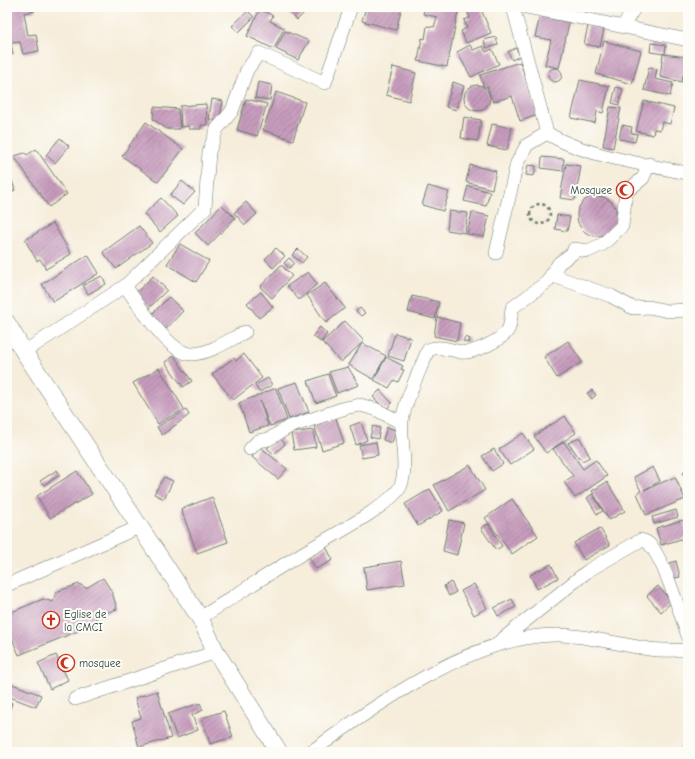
<svg xmlns="http://www.w3.org/2000/svg" width="695" height="759" font-family="'Comic Neue',sans-serif">
<style>
.building{fill:url(#building-hatch)}
.lines{fill:none;stroke-linecap:round;stroke-linejoin:round}
.minor-casing{stroke:#6a7b6e;stroke-width:14}
.tertiary-casing{stroke:#6a7b6e;stroke-width:18}
.path{stroke:#6a7b6e;stroke-width:2.5;stroke-dasharray:3 3;stroke-linecap:butt}
.minor{stroke:#fff;stroke-width:13}
.tertiary{stroke:#fff;stroke-width:17}
.labels{text-anchor:middle;stroke-width:4;stroke-linejoin:round;paint-order:stroke}
.poi-label{font-size:11px;fill:#1f3d34;stroke:#fdfcf7;text-anchor:start}
</style>
<defs>
<pattern id="building-hatch" width="6" height="6" patternUnits="userSpaceOnUse"><rect width="6" height="6" fill="#c79cbd"/><path d="M-1 1l2-2M0 6l6-6M5 7l2-2" fill="none" stroke="#a1809a"/></pattern>
</defs>
<rect width="100%" height="100%" fill="#fdfcf7"/>
<filter id="ink" filterUnits="userSpaceOnUse"><feTurbulence type="fractalNoise" baseFrequency=".025" numOctaves="2"/><feDisplacementMap in="SourceGraphic" scale="8" xChannelSelector="R" yChannelSelector="G"/><feConvolveMatrix kernelMatrix="1 2 1 2 8 2 1 2 1" color-interpolation-filters="sRGB"/></filter>
<filter id="wash" filterUnits="userSpaceOnUse"><feTurbulence type="fractalNoise" baseFrequency=".012" numOctaves="4" result="noise"/><feDisplacementMap in="SourceGraphic" scale="16" xChannelSelector="R" yChannelSelector="G"/><feGaussianBlur stdDeviation="0.9" result="paint"/><feColorMatrix in="noise" values="0 0 0 0 0 0 0 0 0 0 0 0 0 0 0 0 0 1.4 0 .05"/><feComposite in="paint" operator="in"/></filter>
<g filter="url(#wash)">
<rect width="100%" height="100%" fill="#f6edda"/>
<g id="blocks">
<path class="building" d="M7,7H35V11L24,13L28,35L36,34L39,51L23,54L20,42L11,43L13,54L7,55V38H9Z
M283,7H306L308,9L297,20Z
M366,7H402L396,30L362,21Z
M425,7H459L447,67L418,61L422,38L425,39L427,26L434,27L437,17L423,14Z
M476,7H480L491,33L466,43L461,31L467,28L464,20L470,18L467,11Z
M260,9L273,16L270,21L284,28L274,49L247,36Z
M248,11L254,17L239,32L232,26Z
M540,16L569,23L559,68L545,65L551,40L535,37Z
M588,26L604,29L600,47L584,44Z
M285,31L309,41L298,60L276,49Z
M496,37L498,45L486,48L484,40Z
M604,41L641,51L632,84L596,74Z
M651,43L666,45L665,54L650,52Z
M470,45L473,50L483,46L486,52L492,49L499,64L471,77L457,52Z
M516,48L520,56L512,60L508,52Z
M663,54L688,57V76L683,75L682,82L660,77Z
M520,62L538,115L520,121L512,96L493,102L487,86L484,88L480,75Z
M393,67L416,73L409,101L386,95Z
M649,67L657,69L655,79L673,83L670,96L644,90Z
M548 75a7 7 0 1 1 14 0a7 7 0 1 1-14 0Z
M7,78L10,103H7Z
M580,80L609,86L603,113L597,111L595,123L571,118Z
M258,82L272,85L270,100L255,98Z
M453,82L464,86L456,110L446,107Z
M464 98a13 13 0 1 1 26 0a13 13 0 1 1-26 0Z
M616,87L623,89L619,105L612,103Z
M276,92L305,102L293,140L263,130Z
M212,99L223,101L219,121L209,119Z
M246,99L267,104L257,136L237,130Z
M644,101L674,108L670,124L662,122L660,130L654,129L653,135L636,131Z
M206,104L207,125H201V129H189V126L181,127L180,106Z
M154,107L178,109L180,129H167L153,119Z
M610,107L621,108L613,148L603,146Z
M464,117L481,120L478,141L461,138Z
M146,122L183,149L158,182L122,156Z
M492,124L512,128L507,150L487,146Z
M622,125L632,127L631,133L637,134L635,142L619,139Z
M60,138L69,146L55,163L46,155Z
M36,149L67,194L49,207L14,156L25,153L27,155Z
M542,157L564,159L563,171L541,168Z
M566,164L581,166L575,200L560,198Z
M470,165L496,171L492,189L466,182Z
M528,165L536,166L534,176L526,175Z
M7,177L11,178L15,190L9,193V198L7,199Z
M182,181L195,192L183,205L170,195Z
M428,186L449,192L443,211L422,205Z
M468,186L490,192L486,206L464,201Z
M577 216a20 20 0 1 1 40 0a20 20 0 1 1-40 0Z
M161,198L178,216L160,232L144,214Z
M246,202L257,214L245,225L234,213Z
M222,205L235,218L208,246L195,233Z
M449,211L468,213L465,233L447,230Z
M472,212L489,216L484,237L467,234Z
M557,215L570,217L567,231L555,229Z
M53,223L71,254L46,269L40,259L37,261L25,240Z
M139,226L152,243L116,269L103,252Z
M180,244L209,261L196,282L167,264Z
M276,248L285,256L273,268L265,259Z
M298,249L307,257L302,263L292,255Z
M88,255L99,273L53,302L42,284Z
M289,258L294,263L289,268L284,263Z
M281,265L292,276L272,298L260,287Z
M308,272L317,284L299,300L287,286Z
M102,276L106,284L88,294L83,285Z
M153,276L167,290L149,308L135,294Z
M325,283L345,308L326,323L307,295Z
M261,292L273,307L259,318L247,303Z
M412,296L439,302L435,319L408,312Z
M169,297L183,311L164,331L150,316Z
M360,308L365,313L361,316L356,311Z
M437,317L460,323L457,341L434,336Z
M345,321L364,341L341,362L322,342Z
M320,327L327,334L321,342L313,336Z
M395,333L411,338L404,361L388,356Z
M465,337L470,339L468,343L463,341Z
M568,341L582,362L557,378L544,357Z
M362,343L386,356L373,379L349,365Z
M244,354L262,378L233,400L212,374L234,358L236,361Z
M174,356L192,381L183,387L165,362Z
M386,357L403,366L401,369L404,370L398,382L394,380L389,388L374,380Z
M348,367L359,385L337,393L329,372Z
M159,368L184,409L158,424L133,383Z
M328,374L336,396L316,403L308,381Z
M268,378L272,385L259,392L255,385Z
M297,382L309,412L289,419L278,388Z
M276,388L287,420L270,426L260,401L268,426L249,432L239,403Z
M380,390L392,403L386,410L373,397Z
M592,390L596,395L592,399L587,393Z
M186,410L189,415L162,435L157,427Z
M565,416L576,433L546,453L534,436Z
M336,418L344,443L322,450L314,425Z
M361,422L367,440L356,445L350,426Z
M373,426L380,428L378,439L370,437Z
M387,427L396,430L392,443L383,440Z
M313,430L316,447L294,450L291,433Z
M523,433L534,449L510,465L499,449Z
M280,438L285,444L274,454L267,448Z
M580,438L590,457L582,461L568,443Z
M376,442L378,455L362,458L359,445Z
M564,442L583,469L596,460L607,476L575,498L564,482L573,476L553,449Z
M259,446L287,469L278,479L252,457Z
M494,449L503,464L492,471L482,456Z
M470,465L485,490L449,511L434,485Z
M653,467L660,481L644,490L675,477L685,499L646,515L637,493L641,491L634,477Z
M57,470L60,475L44,485L40,481Z
M77,471L92,494L50,518L37,496Z
M688,471V486L683,473Z
M164,477L173,481L164,499L154,494Z
M607,482L625,511L609,520L592,491Z
M430,489L443,511L418,526L405,504Z
M592,494L603,511L597,514L587,498Z
M212,497L228,542L197,553L181,509Z
M512,499L538,536L512,554L485,518Z
M676,510L678,517L654,524L652,517Z
M449,520L464,523L457,555L443,551Z
M683,520L688,537L661,545L656,528Z
M488,524L502,546L496,550L481,528Z
M600,528L610,545L584,560L574,543Z
M326,547L333,560L316,569L309,557Z
M401,561L405,584L367,590L364,567Z
M676,561L680,577L671,579L667,564Z
M551,564L558,578L537,589L530,575Z
M103,578L112,592L117,609L97,616L93,625L19,655L7,626V614L43,599L53,602L56,592L79,584L86,588Z
M451,582L456,592L449,596L444,586Z
M474,584L487,608L474,615L461,591Z
M658,586L672,602L661,612L647,596Z
M512,599L516,607L498,616L494,608Z
M56,655L68,680L50,689L38,663Z
M7,682L41,695L36,707L7,696Z
M157,691L171,738L139,747L132,721L141,718L135,698Z
M7,701L12,703L7,718Z
M200,703L203,710L192,715L198,730L177,738L168,714Z
M224,711L233,737L210,744L202,718Z"/>
</g>
</g>
<g filter="url(#ink)">
<use href="#blocks" fill-opacity="0" stroke="#6a7b6e" stroke-width="1"/>
<g class="lines">
<defs>
<path id="minor" d="M513,7L547,133C581,155 647,165 688,173
M526,7L688,40
M623,26L635,7
M496,253L517,163L527,145L547,133
M551,275L611,296L633,308L649,307L668,311L688,310
M125,286C138,303 170,356 193,354C211,353 229,340 245,332
M24,352L125,286L205,208L209,152L217,129L232,111L247,70L259,53L325,83L351,7
M250,449L258,441L269,439L289,427L345,408L360,405L375,409L402,423
M7,585L139,527
M200,618C232,598 263,577 295,558C315,545 394,505 401,485C408,465 400,441 402,421C406,397 419,373 428,350C439,345 450,350 461,352C473,354 502,340 508,330C511,325 511,314 512,308L547,282L559,263L573,253L574,249L588,251L603,244L622,226L626,192L643,178L649,164
M499,642L589,570L641,540C646,541 648,542 651,546C665,563 680,613 688,636
M75,699L216,652
M311,752C376,705 476,633 559,635C586,635 621,645 649,649C661,651 675,650 688,650
M686,752L688,749"/>
<path id="tertiary" d="M7,323L24,352L200,618L216,652L279,752"/>
</defs>
<use href="#minor" class="minor-casing"/>
<use href="#tertiary" class="tertiary-casing"/>
<path class="path" d="M530 214a10 10 0 1 1 20 0a10 10 0 1 1-20 0Z"/>
<use href="#minor" class="minor"/>
<use href="#tertiary" class="tertiary"/>
</g>
</g>
<defs>
<symbol id="mosque-ring" viewBox="-11 -11 22 22"><circle r="9.5" fill="#fdfcf7" stroke="#c8321e" stroke-width="1.5"/><path d="M3.5-4.9A6 6 0 1 0 3.5 4.9A5 5 0 1 1 3.5-4.9Z" fill="#c8321e"/></symbol>
<symbol id="church-ring" viewBox="-11 -11 22 22"><circle r="9.5" fill="#fdfcf7" stroke="#c8321e" stroke-width="1.5"/><path d="M-1.2-6h2.4v3.5h3.3v2.4h-3.3V6h-2.4V-.1h-3.3v-2.4h3.3Z" fill="#c8321e"/></symbol>
</defs>
<g fill-rule="evenodd">
<use href="#mosque-ring" x="615" y="180" width="20" height="20"/>
<use href="#church-ring" x="41" y="610" width="20" height="20"/>
<use href="#mosque-ring" x="56" y="653" width="20" height="20"/>
</g>
<g class="labels">
<g class="poi-label">
<text x="612" y="194" text-anchor="end">Mosquee</text>
<text x="64" y="618">Eglise de<tspan x="64" dy="13">la CMCI</tspan></text>
<text x="79" y="667">mosquee</text>
</g>
</g>
<rect width="695" height="759" fill="none" stroke="#fdfcf7" stroke-width="24"/>
</svg>
